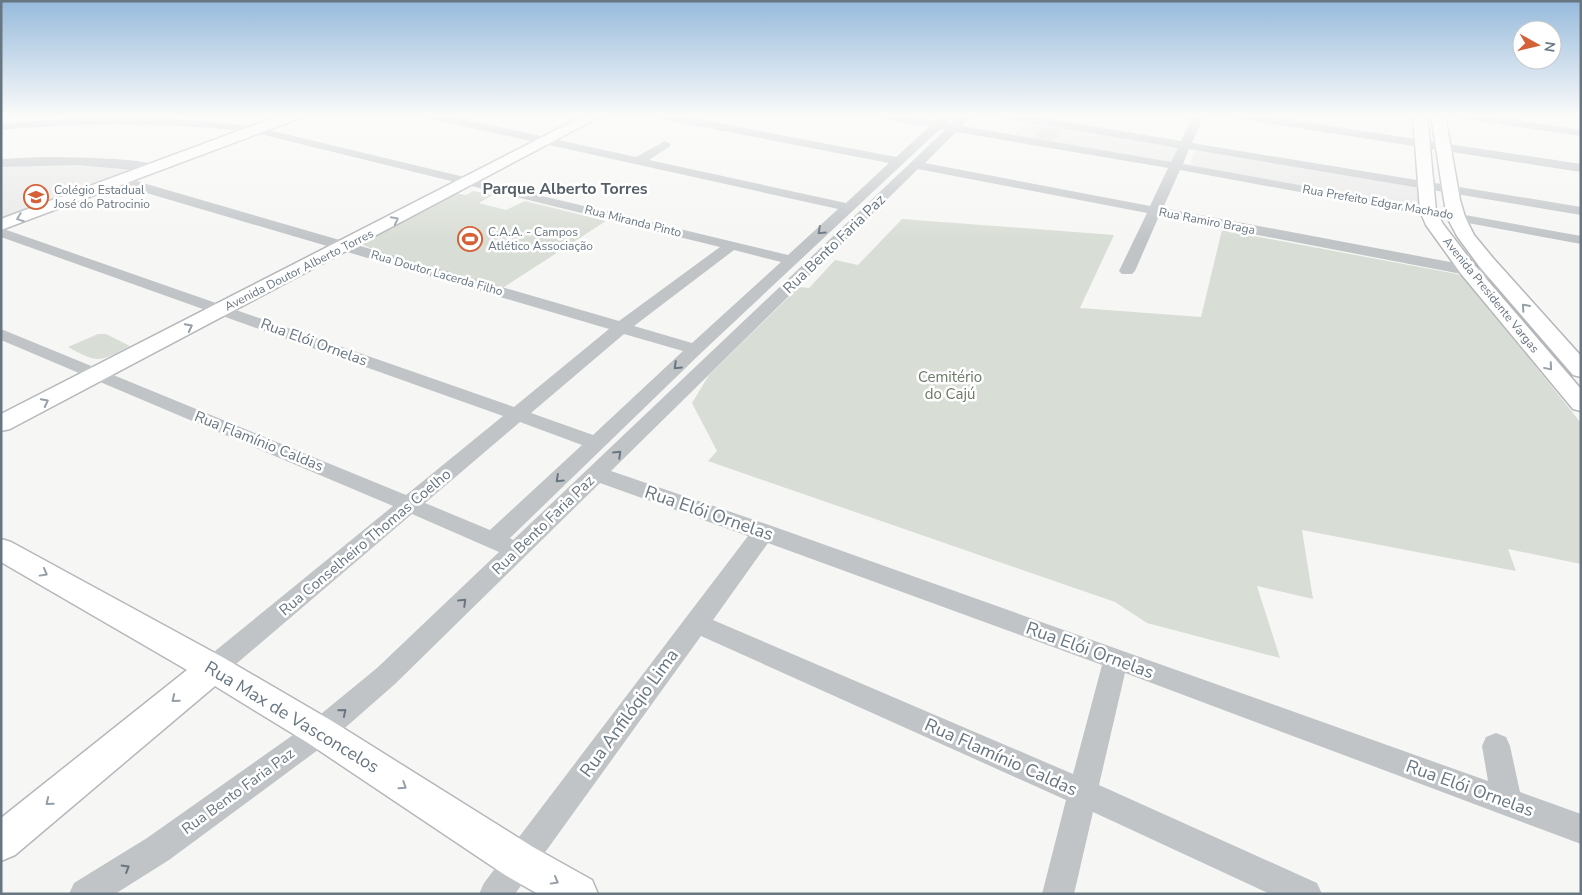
<svg xmlns="http://www.w3.org/2000/svg" width="1582" height="895" font-family="'Nunito Sans',sans-serif">
<style>
.built{fill:#e7e8e7}
.green{fill:#d8ddd5}
.lines{fill:none;stroke-linecap:round;stroke-linejoin:round}
.major-casing{stroke:#b4b8bb;stroke-width:3}
.minor{fill:#c0c4c7;fill-rule:evenodd}
.major{fill:#fff;fill-rule:evenodd}
.oneway{stroke:#959fa8}
.oneway2{stroke:#687682}
.labels{text-anchor:middle;stroke-width:5;stroke-linejoin:round;paint-order:stroke}
.far-poi-label{font-size:12px;fill:#687682;stroke:#fff;text-anchor:start}
.far-street-label{font-size:12px;fill:#687682;stroke:#fff}
.street-label{font-size:15px;fill:#687682;stroke:#fff}
.park-label{font-size:15px;fill:#6a7a67;stroke:#fff}
.far-district-label{font-size:16px;font-weight:bold;fill:#555f68;stroke:#fff}
.near-street-label{font-size:18px;fill:#687682;stroke:#fff}
</style>
<rect width="100%" height="100%" fill="#f6f7f4"/>
<path class="built" d="M1026,122L1172,146L1179,148L1172,162H1167L1014,135Z
M1199,150L1412,186L1419,188L1418,204L1414,205L1194,167L1190,165L1195,151Z
M46,164L104,166L141,171L1,222V167Z"/>
<path class="green" d="M1044,126L1062,129L1053,141L1034,138Z
M473,191L493,195L479,203L506,210L525,201L606,221L501,289L380,252L358,243L455,193L466,195Z
M902,219L1114,235L1080,308L1201,317L1222,230L1462,275L1581,423V564L1508,549L1516,571L1302,530L1313,599L1257,586L1280,658L1147,623L1115,602L708,461L717,451L692,403L709,375L799,287L809,288L835,260L858,265Z
M98,334H106L130,346C100,362 98,364 68,347Z"/>
<g class="lines">
<defs>
<path id="major" d="M281,115H302L300,118L1,230V219Z
M585,115H603L10,429L1,431V414Z
M1413,115H1427L1436,211L1443,224L1476,267L1581,389V411L1573,409L1462,275L1426,225L1420,211Z
M1431,115H1445L1460,200L1465,217L1474,235L1493,258L1581,356V377L1573,375L1479,266L1457,236L1447,217L1444,200Z
M1,539L11,542L224,658L332,721L533,847L592,880L598,894H538L505,875L308,743L215,686L15,855L1,861V818L187,670L1,562Z"/>
</defs>
<use href="#major" class="major-casing"/>
<path class="minor" d="M422,115H444L636,157L665,141L669,143L671,145L669,147L649,160L846,203L889,163L656,118L651,115H676L896,157L929,127L879,118L874,115H901L935,121L944,116L950,119L946,123L951,124L960,115H972L962,126L1171,162L1178,148L1003,118L998,115H1026L1181,141L1193,115H1204L1192,143L1581,207V215L1189,149L1183,164L1581,236V244L1180,170L1163,208L1498,271L1503,273L1506,276L1503,279L1498,281L1159,216L1135,271L1132,274H1122L1119,271L1147,213L918,169L611,471L772,526L1488,781L1482,746L1486,737L1496,733L1506,737L1510,746L1520,792L1581,814V844L1125,673L1099,785L1317,883L1322,894H1270L1093,812L1074,894H1042L1066,800L701,636L515,894H479L484,883L748,536L600,483L395,684L330,741L169,860L115,894H69L74,883L147,838L310,723L377,668L499,552L412,514L222,676L213,679L204,676L200,668L204,660L393,506L1,340V329L406,495L503,416L1,237V228L514,407L609,329L116,184L115,181L121,177L126,178L619,321L720,247L256,133C171,122 87,122 1,130V124C87,116 171,115 256,127L788,255L838,209L427,118ZM940,129L945,130L513,540L510,538L701,353ZM956,132L1168,168L1150,206L925,163ZM734,250L781,262L692,343L634,326ZM624,334L683,351L593,435L531,413ZM520,422L582,445L490,530L425,503ZM768,543L1102,665L1073,774L713,620Z
M1228,115H1258L1581,164V172L1233,118Z
M1453,115H1484L1581,130V136L1458,118Z
M40,157C59,157 152,157 161,168L155,172L78,165L1,167V159Z"/>
<use href="#major" class="major"/>
</g>
<defs><path id="oneway-chevron" d="M-2-3.5L2.5 0L-2 3.5" fill="none" stroke-width="1.6" stroke-linecap="round" stroke-linejoin="round" transform="scale(1.25)"/></defs>
<g class="oneway">
<use href="#oneway-chevron" transform="translate(20 218) rotate(159)"/>
<use href="#oneway-chevron" transform="translate(395 220) rotate(-27)"/>
<use href="#oneway-chevron" transform="translate(1525 307) rotate(-131)"/>
<use href="#oneway-chevron" transform="translate(189 327) rotate(-27)"/>
<use href="#oneway-chevron" transform="translate(1549 367) rotate(50)"/>
<use href="#oneway-chevron" transform="translate(45 402) rotate(-27)"/>
<use href="#oneway-chevron" transform="translate(44 573) rotate(29)"/>
<use href="#oneway-chevron" transform="translate(175 699) rotate(141)"/>
<use href="#oneway-chevron" transform="translate(403 786) rotate(33)"/>
<use href="#oneway-chevron" transform="translate(49 802) rotate(141)"/>
<use href="#oneway-chevron" transform="translate(555 881) rotate(29)"/>
</g>
<g class="oneway2">
<use href="#oneway-chevron" transform="translate(821 231) rotate(137)"/>
<use href="#oneway-chevron" transform="translate(677 366) rotate(136)"/>
<use href="#oneway-chevron" transform="translate(618 454) rotate(-44)"/>
<use href="#oneway-chevron" transform="translate(559 479) rotate(137)"/>
<use href="#oneway-chevron" transform="translate(463 602) rotate(-44)"/>
<use href="#oneway-chevron" transform="translate(343 712) rotate(-40)"/>
<use href="#oneway-chevron" transform="translate(126 868) rotate(-31)"/>
</g>
<linearGradient id="sky" x2="0" y2="1"><stop stop-color="#96badc"/><stop offset="0.48" stop-color="#fbfbfa"/><stop offset="1" stop-color="#fbfbfa" stop-opacity="0"/></linearGradient>
<rect width="1582" height="241" fill="url(#sky)"/>
<defs>
<symbol id="school-ring" viewBox="-11 -11 22 22"><circle r="9.5" fill="#fff" stroke="#d46137" stroke-width="1.5"/><path d="M0-5L7-2L0 1L-7-2ZM-4 1L0 2.5L4 1V4Q0 6-4 4Z" fill="#d46137"/></symbol>
<symbol id="stadium-ring" viewBox="-11 -11 22 22"><circle r="9.5" fill="#fff" stroke="#d46137" stroke-width="1.5"/><path d="M0-5a6.5 5 0 1 0 0 10a6.5 5 0 1 0 0-10ZM-3.5-1.8h7v3.6h-7Z" fill="#d46137"/></symbol>
</defs>
<g fill-rule="evenodd">
<use href="#school-ring" x="22" y="183" width="28" height="28"/>
<use href="#stadium-ring" x="456" y="225" width="28" height="28"/>
</g>
<g class="labels">
<g class="far-poi-label">
<text x="54" y="194">Colégio Estadual<tspan x="54" dy="14">José do Patrocinio</tspan></text>
<text x="488" y="236">C.A.A. - Campos<tspan x="488" dy="14">Atlético Associação</tspan></text>
</g>
<g class="far-street-label">
<text transform="translate(1378 202) rotate(10)" y="4">Rua Prefeito Edgar Machado</text>
<text transform="translate(633 221) rotate(14)" y="4">Rua Miranda Pinto</text>
<text transform="translate(1207 221) rotate(11)" y="4">Rua Ramiro Braga</text>
<text transform="translate(299 270) rotate(-27)" y="4">Avenida Doutor Alberto Torres</text>
<text transform="translate(437 273) rotate(16)" y="4">Rua Doutor Lacerda Filho</text>
<text transform="translate(1491 295) rotate(51)" y="4">Avenida Presidente Vargas</text>
</g>
<g class="street-label">
<text transform="translate(834 244) rotate(-44)" y="5">Rua Bento Faria Paz</text>
<text transform="translate(314 342) rotate(20)" y="5">Rua Elói Ornelas</text>
<text transform="translate(259 441) rotate(22)" y="5">Rua Flamínio Caldas</text>
<text transform="translate(543 525) rotate(-44)" y="5">Rua Bento Faria Paz</text>
<text transform="translate(365 542) rotate(-40)" y="5">Rua Conselheiro Thomas Coelho</text>
<text transform="translate(238 791) rotate(-36)" y="5">Rua Bento Faria Paz</text>
</g>
<g class="park-label">
<text x="950" y="382">Cemitério<tspan x="950" dy="17">do Cajú</tspan></text>
</g>
<g class="far-district-label">
<text x="565" y="194">Parque Alberto Torres</text>
</g>
<g class="near-street-label">
<text transform="translate(709 513) rotate(19)" y="6">Rua Elói Ornelas</text>
<text transform="translate(1090 650) rotate(20)" y="6">Rua Elói Ornelas</text>
<text transform="translate(629 713) rotate(-54)" y="6">Rua Anfilóqio Lima</text>
<text transform="translate(292 717) rotate(31)" y="6">Rua Max de Vasconcelos</text>
<text transform="translate(1001 757) rotate(24)" y="6">Rua Flamínio Caldas</text>
<text transform="translate(1470 788) rotate(20)" y="6">Rua Elói Ornelas</text>
</g>
</g>
<rect width="1582" height="895" fill="none" stroke="#687682" stroke-width="5"/>
<g transform="translate(1537 45) rotate(98)"><circle r="24" fill="#ffffff" stroke="#c3c8cd"/>
<path d="M0-4L9 19L0 12L-9 19Z" fill="#d46137"/>
<text y="-8" font-size="14" font-weight="bold" text-anchor="middle" fill="#687682">N</text>
</g>
</svg>
